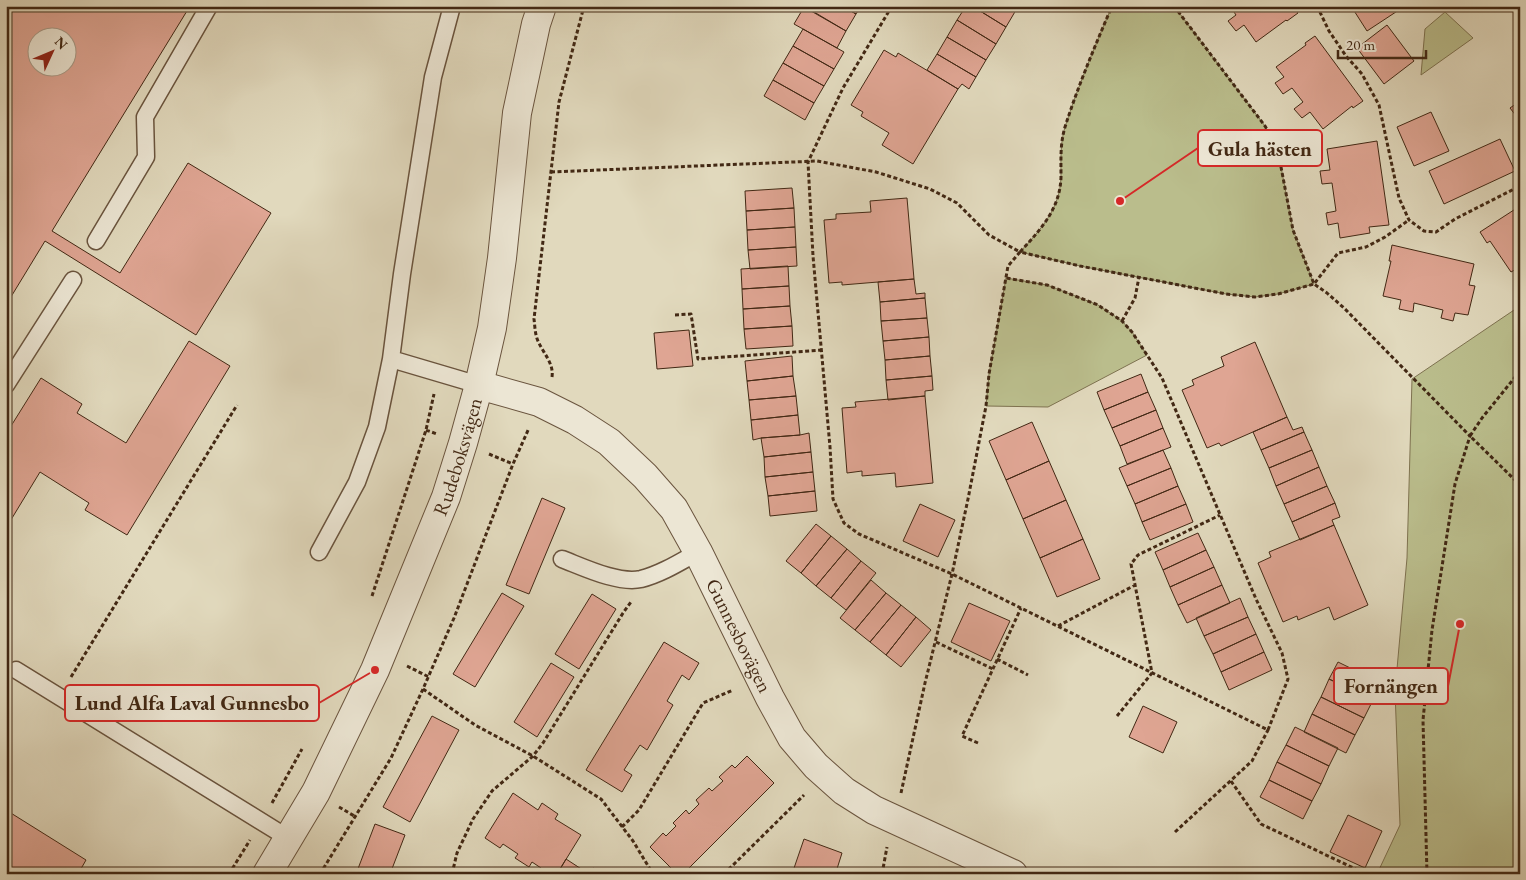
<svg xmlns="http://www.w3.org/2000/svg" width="1526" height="880" font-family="'EB Garamond',serif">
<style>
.green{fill:#babd8c;stroke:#7e7250}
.building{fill:#dfa593;stroke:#422814;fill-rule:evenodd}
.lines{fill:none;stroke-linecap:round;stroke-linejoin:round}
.service-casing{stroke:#6a543e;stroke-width:19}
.minor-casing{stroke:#6a543e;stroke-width:30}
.tertiary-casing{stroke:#6a543e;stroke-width:30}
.path{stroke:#422814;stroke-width:3;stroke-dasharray:4 2.5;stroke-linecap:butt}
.service{stroke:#ece6d4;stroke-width:16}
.minor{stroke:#ece6d4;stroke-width:28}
.tertiary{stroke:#ece6d4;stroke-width:28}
.labels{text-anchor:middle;stroke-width:4.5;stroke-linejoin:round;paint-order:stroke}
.street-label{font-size:20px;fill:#422814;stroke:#ece6d4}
.leader{fill:none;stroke:#d62828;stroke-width:2}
.callout-dot{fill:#d62828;stroke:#ece6d4;stroke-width:2}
.callout{fill:#ece6d4;stroke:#d62828;stroke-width:2}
.callout-label{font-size:21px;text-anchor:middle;font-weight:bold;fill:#422814}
</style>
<rect width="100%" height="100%" fill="#e1d9bd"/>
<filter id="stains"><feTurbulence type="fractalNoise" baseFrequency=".004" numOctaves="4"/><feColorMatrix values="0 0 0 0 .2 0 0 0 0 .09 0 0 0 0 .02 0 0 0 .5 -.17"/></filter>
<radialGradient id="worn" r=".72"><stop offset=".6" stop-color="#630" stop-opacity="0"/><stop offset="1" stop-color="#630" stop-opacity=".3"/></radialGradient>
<path class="green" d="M1112,6H1174L1265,126L1277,146L1293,230L1314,284L1278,294L1255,297L1226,294L1080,266L1020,252C1041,229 1060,209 1061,177C1061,159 1060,144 1065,127C1078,86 1095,46 1112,6Z
M1445,12L1473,38L1421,75L1425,29Z
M1006,278L1047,285L1098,305L1122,321L1132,332L1147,355L1048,407L986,406L989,374Z
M1520,306V874H1377L1400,825L1395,691L1407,558L1412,379Z"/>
<path class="building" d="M6,6H190L52,231L120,273L188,163L271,213L196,335L45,241L6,305ZM38,38H68V68H38Z
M804,6H842L856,14L846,31Z
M842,6H861L856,14Z
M966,6H972L1006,27L996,44L957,20Z
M972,6H1010L1016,10L1006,27Z
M1230,6H1293L1298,13L1287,21L1286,20L1256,42L1244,25L1236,31L1228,21L1236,15Z
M1351,6H1405L1367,31Z
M804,7L846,31L837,48L794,24Z
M957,20L996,44L986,60L947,37Z
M1387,25L1414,61L1384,84L1357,48Z
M803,29L844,52L834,69L793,46Z
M1315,36L1363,101L1353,108L1352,106L1323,129L1310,112L1302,118L1294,109L1303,102L1292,88L1283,94L1275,83L1284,77L1276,67L1306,45L1305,43Z
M947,37L986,60L976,77L937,54Z
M793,46L834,69L824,86L783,63Z
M884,50L896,57L898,53L958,89L913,164L882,145L889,133L861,116L863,112L851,105Z
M937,54L976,77L969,89L962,84L958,89L927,70Z
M783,63L824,86L814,103L773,80Z
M773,80L814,103L805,120L764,96Z
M1520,101V121L1510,108Z
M1431,112L1449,151L1414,166L1397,127Z
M1500,139L1515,171L1444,204L1429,171Z
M1377,141L1389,225L1369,227L1370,233L1340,238L1338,223L1328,225L1326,213L1336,211L1332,183L1322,184L1320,171L1330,170L1327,149Z
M792,188L794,208L746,211L745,191Z
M907,198L914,279L842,285V282L829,283L824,220L836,219V214L871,212L870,201Z
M1520,206V267L1511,272L1490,241L1487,243L1480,232Z
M794,208L795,227L747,230L746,211Z
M795,227L796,247L748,250L747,230Z
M1392,245L1474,264L1469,285L1475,286L1468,315L1455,313L1453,321L1441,318L1443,310L1414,303L1413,312L1399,309L1401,300L1383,296L1391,261H1389Z
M796,247L797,266L750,269L748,250Z
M788,266L789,286L742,289L741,269Z
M914,279L916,294L925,293V298L880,302L878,282Z
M789,286L790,306L743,309L742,289Z
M925,298L927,318L881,321L880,302Z
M790,306L792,326L744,329L743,309Z
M927,318L929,337L883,341L881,321Z
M792,326L793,346L746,349L744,329Z
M689,330L693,366L657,369L654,333Z
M929,337L930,356L885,360L883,341Z
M189,341L230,366L127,535L85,510L89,503L40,472L6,528V434L41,378L82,404L77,413L126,443Z
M1255,342L1287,417L1221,446L1219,443L1207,448L1182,390L1194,385L1192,380L1224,366L1221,357Z
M792,356L793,376L747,381L745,361Z
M930,356L932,376L886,380L885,360Z
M1141,374L1148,392L1104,410L1097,392Z
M793,376L796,396L749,400L747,381Z
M932,376L933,390L925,391V396L888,400L886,380Z
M1148,392L1156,410L1112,428L1104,410Z
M796,396L798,415L751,420L749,400Z
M925,396L933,483L896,487L895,473L862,476V471L847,473L842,408L856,407L855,402Z
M1156,410L1163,428L1120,446L1112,428Z
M798,415L800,435L761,438L753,440L751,420Z
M1287,417L1293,430L1302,427L1304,432L1261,450L1253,432Z
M1032,422L1049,461L1006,480L989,441Z
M1163,428L1171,447L1127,464L1120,446Z
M1304,432L1312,450L1269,468L1261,450Z
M809,433L811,452L764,457L761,438L800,435Z
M1163,450L1171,468L1127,486L1119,468Z
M1312,450L1319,467L1276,486L1269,468Z
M811,452L813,472L765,477L764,457Z
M1049,461L1066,500L1023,519L1006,480Z
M1319,467L1327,486L1284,504L1276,486Z
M1171,468L1178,486L1135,504L1127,486Z
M813,472L815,491L768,496L765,477Z
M1178,486L1186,504L1142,522L1135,504Z
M1327,486L1335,503L1292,522L1284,504Z
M815,491L817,511L770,516L768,496Z
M542,498L565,508L529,594L506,585Z
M1066,500L1083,539L1040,558L1023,519Z
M1335,503L1340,517L1332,520L1334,525L1300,540L1292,522Z
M920,504L955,520L938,557L903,541Z
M1186,504L1193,522L1150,540L1142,522Z
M816,524L831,536L801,573L786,561Z
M1334,525L1368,605L1334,620L1329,607L1298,620L1297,616L1283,622L1258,563L1271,557L1269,552Z
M1198,533L1206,550L1163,570L1155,552Z
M831,536L847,549L816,586L801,573Z
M1083,539L1100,579L1057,597L1040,558Z
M847,549L861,561L831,598L816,586Z
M1206,550L1214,567L1170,587L1163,570Z
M861,561L876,573L846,610L831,598Z
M1214,567L1222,585L1178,605L1170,587Z
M871,580L886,593L855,630L840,618Z
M1222,585L1230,603L1187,623L1178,605Z
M502,593L524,606L475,687L453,674Z
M886,593L901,605L870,642L855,630Z
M592,594L616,609L579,669L555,654Z
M1240,598L1248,617L1204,636L1196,618Z
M969,603L1010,621L991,661L951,642Z
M901,605L916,617L886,655L870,642Z
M916,617L931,630L901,667L886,655Z
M1248,617L1256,634L1213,654L1204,636Z
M1256,634L1264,652L1221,672L1213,654Z
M664,642L699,663L689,680L682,675L667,701L673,705L647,750L640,745L624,770L632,775L622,792L586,770Z
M1264,652L1272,670L1229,690L1221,672Z
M1338,662L1381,683L1373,700L1329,679Z
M551,663L574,677L537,737L514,722Z
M1329,679L1373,700L1364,718L1321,697Z
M1321,697L1364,718L1355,735L1312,714Z
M1143,706L1177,722L1163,753L1129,737Z
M1312,714L1355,735L1346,753L1304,732Z
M432,716L459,730L410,822L383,807Z
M1295,727L1338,748L1329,766L1286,745Z
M1286,745L1329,766L1321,784L1277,762Z
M747,756L774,783L683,874H677L650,847L663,833L666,836L676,826L673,823L686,810L689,814L699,804L696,800L709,788L712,791L723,781L719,777L732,765L735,768Z
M1277,762L1321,784L1312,801L1269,780Z
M1269,780L1312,801L1303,819L1260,797Z
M513,793L538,810L542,803L558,814L555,819L581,835L557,874H545L539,870L541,868L532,862L529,867L515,858L518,854L503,844L500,848L485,838Z
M6,810L86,860L78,874H6Z
M1348,815L1382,831L1365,868L1330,852Z
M375,824L405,835L390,874H356Z
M804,839L842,853L836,872L829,869L827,874H792Z
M566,859L589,874H557Z
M593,868L603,874H590Z"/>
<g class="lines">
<defs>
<path id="service" d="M452,6L433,77L402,274L391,359L479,385
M96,241L146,157L145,117L209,6
M6,385L73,280
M319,552L357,482L377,427L391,359
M562,559C583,567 618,584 641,579C661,574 680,562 698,552
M16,670L288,838"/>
<g id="minor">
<path id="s1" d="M479,385L539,402L575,420L609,442L645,476L674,509L698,552L770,698L792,738L816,766L844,791L874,810L1013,874"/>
</g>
<g id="tertiary">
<path id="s2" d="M267,874L316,792L375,670L446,497L463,443L479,385L492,328L502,258L517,113L536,24L542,6"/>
</g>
</defs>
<use href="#service" class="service-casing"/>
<use href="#minor" class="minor-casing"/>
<use href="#tertiary" class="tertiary-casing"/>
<path class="path" d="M892,6L843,88L808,162L813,256L830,447L833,499L844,523L859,534L952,574L1268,730L1288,679L1282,653L1256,599L1162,378L1132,332L1122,321L1098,305L1047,285L1006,278
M1174,6L1265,126L1277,146L1293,230L1314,284L1327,293L1344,308L1470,436L1455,484L1432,630L1423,720L1427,874
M1317,6L1329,31L1346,56L1362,74L1379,105L1399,198L1409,220L1424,231L1436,232L1455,219L1520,186
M551,172L817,161L876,172L930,189L957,203L989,235L1020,252C1041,229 1060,209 1061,177C1061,159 1060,144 1065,127C1078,86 1095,46 1112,6
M675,315L691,314L698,359L822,350
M1122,321L1135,298L1139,277
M1520,371L1482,418L1470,436L1520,485
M552,377C554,364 544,354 539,343C535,336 535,327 534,319L559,102L584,6
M426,430L437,434
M489,454L513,464
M372,596L426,430L434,394
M1058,626L1135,585
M936,642L993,669
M997,659L1028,675
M407,666L429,677
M71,677L237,405
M423,689L475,725L533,756L601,799L633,841L653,874
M1117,716L1152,673L1131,564L1138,555L1220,515
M978,743L962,736L1021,608
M1231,781L1261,824L1366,874
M901,793L925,683L952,574L968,499L986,406L989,374L1008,266L1020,252L1080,266L1226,294L1255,297L1278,294L1314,284L1338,253L1366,247L1385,237L1409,220
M272,803L302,749
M339,807L356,817
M622,827L639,810L703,703L733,690
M1175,832L1252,761L1268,730
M229,874L250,840
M320,874L391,758L423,689L454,618L513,464L529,428
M452,874L457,853L473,819L492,791L533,756L543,743L623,613L631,602
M724,874L804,795
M882,874L887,847"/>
<use href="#service" class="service"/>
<use href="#minor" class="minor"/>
<use href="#tertiary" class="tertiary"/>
</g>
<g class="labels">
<g class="street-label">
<text dy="7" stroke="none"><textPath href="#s2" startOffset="460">Rudeboksvägen</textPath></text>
<text dy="7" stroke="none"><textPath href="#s1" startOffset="379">Gunnesbovägen</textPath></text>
</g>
</g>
<path class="leader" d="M1120 201L1198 148M1460 624L1448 686M375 670L319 703"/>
<g class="callout-dot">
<circle cx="1120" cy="201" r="5"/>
<circle cx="1460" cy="624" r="5"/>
<circle cx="375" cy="670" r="5"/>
</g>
<g class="callout">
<rect x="1198" y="130" width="124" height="36" rx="5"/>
<rect x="1334" y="668" width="114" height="36" rx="5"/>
<rect x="65" y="685" width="254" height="36" rx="5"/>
</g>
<g class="callout-label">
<text x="1260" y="156">Gula hästen</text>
<text x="1391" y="693">Fornängen</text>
<text x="192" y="710">Lund Alfa Laval Gunnesbo</text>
</g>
<rect width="1526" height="880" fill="none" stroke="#e1d9bd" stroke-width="25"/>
<rect x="8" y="8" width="1511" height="865" fill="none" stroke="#422814" stroke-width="2.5"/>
<rect x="12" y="12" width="1501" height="855" fill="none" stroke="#422814"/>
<g transform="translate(52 52) rotate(46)"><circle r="24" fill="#ece6d4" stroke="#a89a87"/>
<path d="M0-4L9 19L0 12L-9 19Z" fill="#8f2418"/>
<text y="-8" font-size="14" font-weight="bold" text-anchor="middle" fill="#422814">N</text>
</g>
<path d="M1338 50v8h88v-8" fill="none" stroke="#422814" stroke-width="2.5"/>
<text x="1346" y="50" font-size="15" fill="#422814" stroke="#ece6d4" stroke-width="4" paint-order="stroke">20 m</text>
<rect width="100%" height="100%" filter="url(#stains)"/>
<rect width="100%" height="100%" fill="url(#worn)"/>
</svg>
